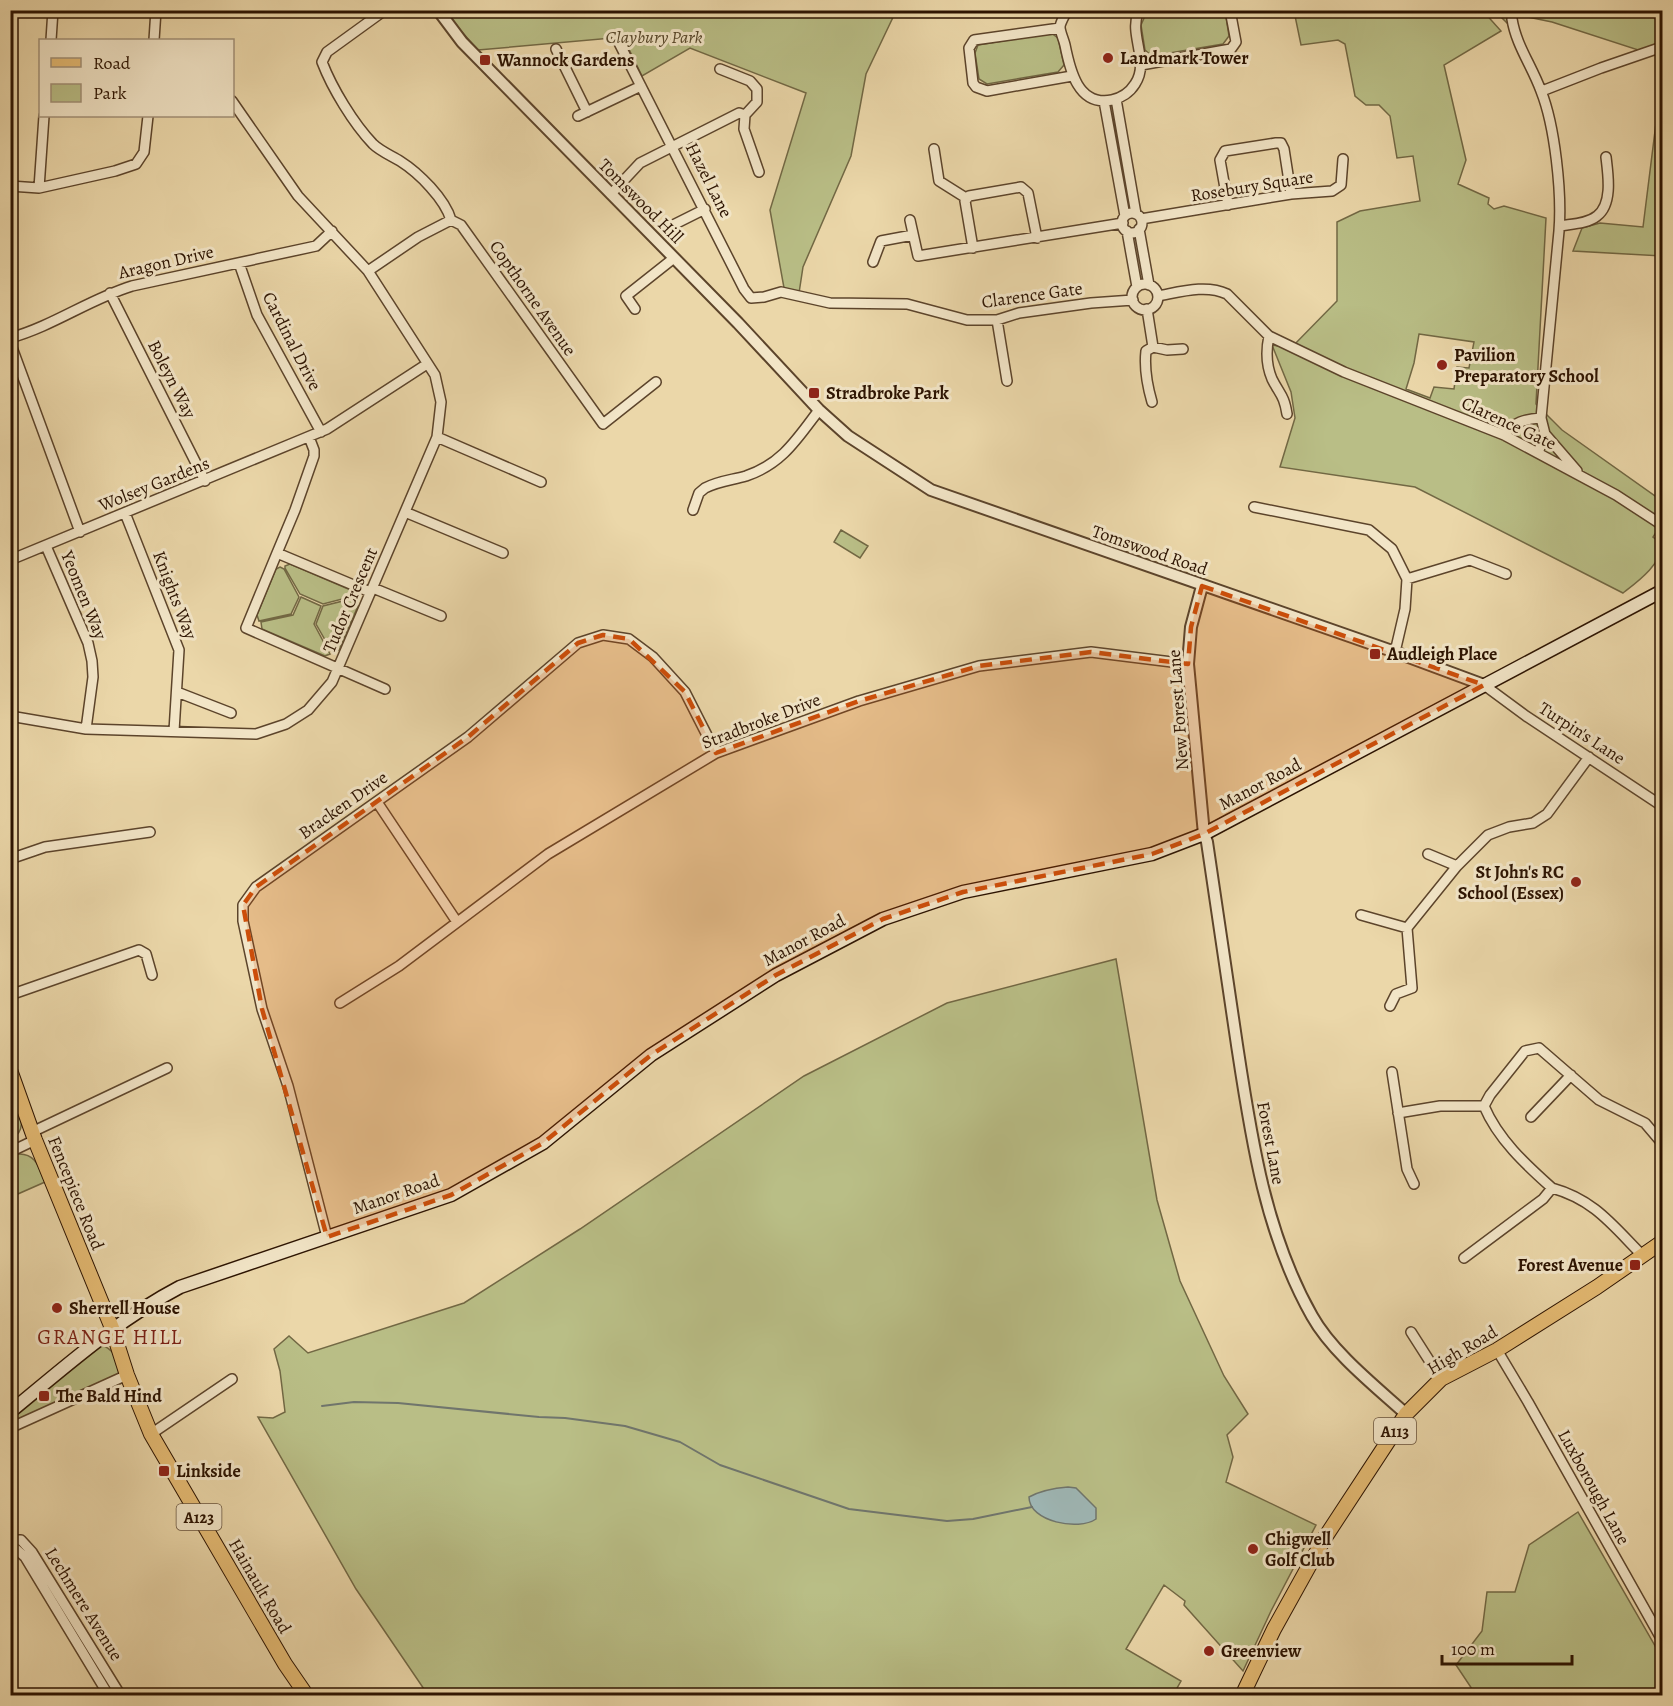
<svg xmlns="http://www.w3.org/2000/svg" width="1673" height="1706" font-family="Alegreya,serif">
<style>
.green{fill:#b9be86;stroke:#726844;stroke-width:1.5;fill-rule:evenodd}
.water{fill:#9eb6b4;stroke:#70756c;stroke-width:1.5}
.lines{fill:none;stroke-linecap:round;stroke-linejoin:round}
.stream{stroke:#70756c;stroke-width:2}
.minor-casing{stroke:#5c442b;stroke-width:12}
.tertiary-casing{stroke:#5c442b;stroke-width:14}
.secondary-casing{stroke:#2c1301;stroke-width:15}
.primary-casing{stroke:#2c1301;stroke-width:16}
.minor{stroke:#f2e5c7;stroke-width:9}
.tertiary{stroke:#f2e5c7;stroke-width:10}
.secondary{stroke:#f2e5c7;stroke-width:12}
.primary{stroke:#e6bc74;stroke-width:14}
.marked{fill:#cc4e0a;fill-opacity:0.2;stroke:#cc4e0a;stroke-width:4.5;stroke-dasharray:12 8;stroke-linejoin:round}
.poi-dot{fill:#8f2418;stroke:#f2e5c7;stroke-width:2}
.labels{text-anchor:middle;stroke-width:6;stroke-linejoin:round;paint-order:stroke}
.shield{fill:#f2e5c7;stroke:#67523c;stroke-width:1.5}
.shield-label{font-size:16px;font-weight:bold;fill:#2c1301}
.park-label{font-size:18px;font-style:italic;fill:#564629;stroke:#f2e5c7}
.poi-label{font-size:18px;font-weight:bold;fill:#2c1301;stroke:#f2e5c7;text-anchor:start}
.street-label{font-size:18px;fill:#2c1301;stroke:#f2e5c7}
.quarter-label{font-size:21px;letter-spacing:1.5px;fill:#7a1f14;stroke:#f2e5c7}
</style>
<rect width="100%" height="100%" fill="#ebd7a9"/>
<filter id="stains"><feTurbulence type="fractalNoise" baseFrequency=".00333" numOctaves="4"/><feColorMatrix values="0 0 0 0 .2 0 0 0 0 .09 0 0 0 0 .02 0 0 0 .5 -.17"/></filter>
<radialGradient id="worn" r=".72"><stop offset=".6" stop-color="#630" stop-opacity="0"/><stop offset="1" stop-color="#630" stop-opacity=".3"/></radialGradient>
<path class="green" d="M443,11H896L866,74L851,156L803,267L799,293L784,288L770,210L806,93L690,48L642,76L623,37L478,50Z
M1178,11H1225L1229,36L1223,44L1152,56L1145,50L1141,25L1145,16Z
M1294,11H1483L1501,31L1444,65L1466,160L1458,184L1489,198L1488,204L1494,209L1504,206L1546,218L1536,404L1562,430L1662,501V523L1653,537L1662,544C1662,564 1637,582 1623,593L1415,487L1280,467L1295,418L1291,392L1272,345L1291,348L1337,301V222L1360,211L1420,201L1413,156L1397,158L1390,116L1379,105H1366L1355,96L1345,44L1338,40L1301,45ZM1419,334L1474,342L1469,368L1457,367L1454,389L1434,387L1430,398L1406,389L1414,363Z
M1495,11H1648L1662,26V67L1660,57L1552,22L1518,15L1508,24Z
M1051,33L1058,38L1064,65L1058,72L987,84L979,79L975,53L978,45Z
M1662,75V256L1573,251L1582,228L1600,223L1643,227Z
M841,530L868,546L860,558L834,542Z
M290,564L353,591L354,596L323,604L300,594L285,568V566Z
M280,567L284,569L299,597L291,614L259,621L257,615L276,569Z
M301,597L321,606L314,624L330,654L325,656L262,629L261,622L293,615Z
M355,598L358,606L339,650L332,652L316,624L323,606Z
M1116,959L1157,1200L1180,1281L1224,1376L1248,1414L1227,1435L1233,1457L1226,1482L1316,1525L1271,1611L1243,1671L1184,1605L1185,1601L1164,1585L1126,1649L1181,1681L1173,1695H428L356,1589L258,1417L273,1418L285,1412L280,1371L274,1349L289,1336L308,1353L464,1303L580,1229L804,1076L947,1003Z
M16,1101C21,1117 27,1130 11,1140V1104Z
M18,1154C36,1153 39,1168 45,1182L11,1197V1158Z
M101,1345C115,1349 118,1361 122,1374L11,1423V1418Z
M1578,1512L1662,1658V1695H1476L1456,1665L1482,1631L1487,1592H1515L1529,1545Z"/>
<path class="water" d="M1068,1487L1076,1488L1096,1508V1519C1079,1531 1029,1522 1029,1497C1040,1491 1055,1488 1068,1487Z"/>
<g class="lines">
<path class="stream" d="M322,1406L354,1402L398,1403L539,1417L565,1418L625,1426L680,1442L720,1465L849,1509L947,1521L973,1519L1032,1507"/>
<defs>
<path id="minor" d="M385,10L327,52L322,62C332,88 353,123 373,144C380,151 392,156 400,161C419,173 445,199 451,220
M1067,10C1065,15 1060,23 1060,27C1060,32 1064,40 1065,45C1070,70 1078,107 1112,100C1121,98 1130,92 1135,84C1150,62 1129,35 1138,13L1150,10
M1512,19C1516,45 1532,66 1541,91C1555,126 1562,193 1559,231L1541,418L1545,434L1538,453
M1060,28L974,40L969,48L973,83L976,87L987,91L1072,76
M617,39L744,289L751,298L764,297L781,292L830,303L907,304L967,320H997L1019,313L1091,303L1133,300
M51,40L53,10
M154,40L156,10
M556,49L587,112
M1141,65L1231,49L1236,42L1230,10
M720,69L750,81L757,89V102L745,115
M1542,91L1601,68L1662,47
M1116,99L1136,214
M1104,101L1125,216
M578,116L641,86
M934,149L939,181L966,198
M10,186L39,188L115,171L136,164L144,152L148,116
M39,188L44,116
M611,194L640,163L739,113L745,115L744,129L759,172
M1228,205L1220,160L1225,151L1276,143H1281L1284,149L1291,194
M1122 223a10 10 0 1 1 20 0a10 10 0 1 1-20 0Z
M1141,219L1291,194L1332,191L1341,185L1343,159
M910,220L918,256L1123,223
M1560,226C1571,224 1587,224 1597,216C1613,204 1608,174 1606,157
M669,227L705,209
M1139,229L1149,285
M1127,231L1137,287
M973,248L965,201L969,196L1021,187L1028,193L1037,238
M873,262L881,241L913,235
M239,263L257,315L321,432
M368,271L418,237L451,220L461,225L603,424L656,382
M1132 297a13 13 0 1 1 26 0a13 13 0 1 1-26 0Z
M110,293L205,481
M1158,296C1180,292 1206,284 1227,294L1269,336L1344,372L1504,435L1616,495L1662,525
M635,309L626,296L674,258
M1147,309L1153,347
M997,320L1007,381
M1269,336C1266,350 1266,365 1272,379C1280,395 1284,395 1287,414
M10,338C53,326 90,299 132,286L316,246L332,231
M10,342L80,532
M1152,402C1147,385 1144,369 1146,351L1153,347L1167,350L1183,349
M1545,434L1577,471
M1504,435C1514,422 1525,419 1541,418
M437,437L541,482
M1254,507L1369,530L1392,549L1407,579L1405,609L1395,652
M693,510L699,493L705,488C718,481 732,480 746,476C782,464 797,439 819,410
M405,512L503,553
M125,513L179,650L174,731
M46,546L88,643L92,661L93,677L86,729
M277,553L295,510L314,456V450L309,437
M10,560L327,429L427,364
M1407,579L1470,560L1506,574
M373,588L441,616
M370,592L277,553L246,628L385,689
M1484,685L1526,716L1662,806
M177,692L231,713
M10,716L86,729L256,734L286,724L308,710L332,682L437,437L441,402L435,375L368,271L298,196L232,101
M377,802L457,922
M1428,854L1457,866
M10,859L45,847L150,832
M1361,915L1407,928
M10,995L139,950L146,954L152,975
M340,1003L399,966L548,854L716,753L859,701L979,666L1091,652L1188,664
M1390,1006L1396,994L1412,988L1407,928L1457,866L1488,835L1509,827L1533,823L1547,814L1589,757
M1392,1072L1407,1169L1414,1184
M1484,1106L1490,1095L1525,1051L1539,1048L1599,1100L1645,1123L1662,1143
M1484,1106C1498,1139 1525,1164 1552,1188
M1398,1113L1440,1106H1484
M1531,1117L1571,1075
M32,1132L167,1068
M10,1152L35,1140
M327,1237L288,1086L262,1009L243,921V905L256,887L468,737L578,643L603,635L629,639L653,657L685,692L716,753
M1464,1258L1543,1199L1552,1188C1595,1200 1613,1226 1643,1256
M1411,1332L1441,1379
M1497,1350L1528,1402L1662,1640
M10,1428L127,1375
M151,1434L232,1379
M10,1540H21L32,1552L121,1696
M10,1549H16L25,1557L109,1696"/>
<path id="tertiary" d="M438,10L462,42L738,323L819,410L848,436L931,490L1395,652L1484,685
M1202,586L1191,627L1188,664L1204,834L1207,842C1217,909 1227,977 1237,1045C1251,1137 1265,1233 1312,1316C1332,1352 1375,1386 1406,1414"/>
<path id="secondary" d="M10,1412C65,1367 117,1320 180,1287L451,1195L543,1143L651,1055L776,975L883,919L963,892L1152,854L1204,834L1662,591"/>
<path id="primary" d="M10,1070L35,1140L112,1328L127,1375L151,1434L285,1664L307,1696
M1242,1696L1274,1629L1324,1539L1406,1414L1441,1379L1497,1350L1597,1287L1662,1242"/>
</defs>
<use href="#minor" class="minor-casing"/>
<use href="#tertiary" class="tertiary-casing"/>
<use href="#secondary" class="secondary-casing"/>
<use href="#primary" class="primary-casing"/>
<use href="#minor" class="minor"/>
<use href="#tertiary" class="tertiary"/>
<use href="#secondary" class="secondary"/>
<use href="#primary" class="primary"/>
</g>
<path class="marked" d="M1202,586L1484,685L1204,834L1152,854L963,892L883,919L776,975L651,1055L543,1143L451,1195L327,1237L262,1009L243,905L256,887L468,737L578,643L603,635L629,639L685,692L716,753L859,701L979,666L1091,652L1188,664L1191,627Z"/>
<g class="poi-dot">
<circle cx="1108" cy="58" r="6"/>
<rect x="479" y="54" width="12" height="12" rx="3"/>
<circle cx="1442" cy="365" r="6"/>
<rect x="808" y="387" width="12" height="12" rx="3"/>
<rect x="1369" y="648" width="12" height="12" rx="3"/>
<circle cx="1576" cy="882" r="6"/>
<rect x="1629" y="1259" width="12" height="12" rx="3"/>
<circle cx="57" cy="1308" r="6"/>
<rect x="38" y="1390" width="12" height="12" rx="3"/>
<rect x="158" y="1465" width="12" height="12" rx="3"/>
<circle cx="1253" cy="1549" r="6"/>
<circle cx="1209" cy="1651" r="6"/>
</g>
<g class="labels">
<g class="shield">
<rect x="1374" y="1418" width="42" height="26" rx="4.5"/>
<rect x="176.5" y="1504" width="45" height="26" rx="4.5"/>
</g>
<g class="shield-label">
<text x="1395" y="1437">A113</text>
<text x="199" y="1523">A123</text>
</g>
<g class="park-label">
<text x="654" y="43">Claybury Park</text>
</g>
<g class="poi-label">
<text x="1120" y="64">Landmark Tower</text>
<text x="497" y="66">Wannock Gardens</text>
<text x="1454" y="361">Pavilion<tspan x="1454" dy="21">Preparatory School</tspan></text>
<text x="826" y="399">Stradbroke Park</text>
<text x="1387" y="660">Audleigh Place</text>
<text x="1564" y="878" text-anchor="end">St John's RC<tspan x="1564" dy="21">School (Essex)</tspan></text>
<text x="1623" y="1271" text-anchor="end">Forest Avenue</text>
<text x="69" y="1314">Sherrell House</text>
<text x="56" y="1402">The Bald Hind</text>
<text x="176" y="1477">Linkside</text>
<text x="1265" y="1545">Chigwell<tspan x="1265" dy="21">Golf Club</tspan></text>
<text x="1221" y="1657">Greenview</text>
</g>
<g class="street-label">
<text transform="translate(709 180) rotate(63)" y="6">Hazel Lane</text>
<text transform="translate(1252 186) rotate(-9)" y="6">Rosebury Square</text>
<text transform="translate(641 201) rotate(45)" y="6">Tomswood Hill</text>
<text transform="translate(166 262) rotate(-13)" y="6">Aragon Drive</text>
<text transform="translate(1032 295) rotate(-8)" y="6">Clarence Gate</text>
<text transform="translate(533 298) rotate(55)" y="6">Copthorne Avenue</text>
<text transform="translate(292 341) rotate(63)" y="6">Cardinal Drive</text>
<text transform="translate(172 379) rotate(63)" y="6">Boleyn Way</text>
<text transform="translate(1509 423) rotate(25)" y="6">Clarence Gate</text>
<text transform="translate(154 484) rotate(-22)" y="6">Wolsey Gardens</text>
<text transform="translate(1150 550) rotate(19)" y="6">Tomswood Road</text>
<text transform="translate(84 595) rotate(68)" y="6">Yeomen Way</text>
<text transform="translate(175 595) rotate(69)" y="6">Knights Way</text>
<text transform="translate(350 600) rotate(-67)" y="6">Tudor Crescent</text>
<text transform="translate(1178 710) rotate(-94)" y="6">New Forest Lane</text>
<text transform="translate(761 721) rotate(-21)" y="6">Stradbroke Drive</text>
<text transform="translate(1582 733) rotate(33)" y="6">Turpin's Lane</text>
<text transform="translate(1260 784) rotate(-28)" y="6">Manor Road</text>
<text transform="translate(343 805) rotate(-35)" y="6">Bracken Drive</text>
<text transform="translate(804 940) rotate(-28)" y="6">Manor Road</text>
<text transform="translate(1271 1143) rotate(79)" y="6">Forest Lane</text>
<text transform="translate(76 1193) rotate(68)" y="6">Fencepiece Road</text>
<text transform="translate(396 1194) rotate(-19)" y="6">Manor Road</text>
<text transform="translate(1462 1350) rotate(-31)" y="6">High Road</text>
<text transform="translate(1594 1487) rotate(61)" y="6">Luxborough Lane</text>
<text transform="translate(260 1586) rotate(60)" y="6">Hainault Road</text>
<text transform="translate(84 1604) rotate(58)" y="6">Lechmere Avenue</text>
</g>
<g class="quarter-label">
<text x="110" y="1344">GRANGE HILL</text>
</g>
</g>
<rect width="1673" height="1706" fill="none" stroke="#ebd7a9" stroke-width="36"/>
<rect x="12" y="12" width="1649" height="1682" fill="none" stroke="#2c1301" stroke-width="3"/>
<rect x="18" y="18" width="1637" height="1670" fill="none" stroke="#2c1301" stroke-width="1.5"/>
<rect x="39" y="39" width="195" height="78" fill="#f2e5c7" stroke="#a39178" stroke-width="1.5"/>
<rect x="51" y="58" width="30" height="9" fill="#e6bc74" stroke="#a39178" stroke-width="1.5"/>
<text x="93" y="69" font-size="18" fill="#2c1301">Road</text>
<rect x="51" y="84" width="30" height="18" fill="#b9be86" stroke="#a39178" stroke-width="1.5"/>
<text x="93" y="99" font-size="18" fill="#2c1301">Park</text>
<path d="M1442 1655v9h130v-9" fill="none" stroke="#2c1301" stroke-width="3"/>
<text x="1451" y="1655" font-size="18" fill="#2c1301" stroke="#f2e5c7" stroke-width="4.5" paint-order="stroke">100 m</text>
<rect width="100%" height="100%" filter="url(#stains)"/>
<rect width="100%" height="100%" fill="url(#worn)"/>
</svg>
